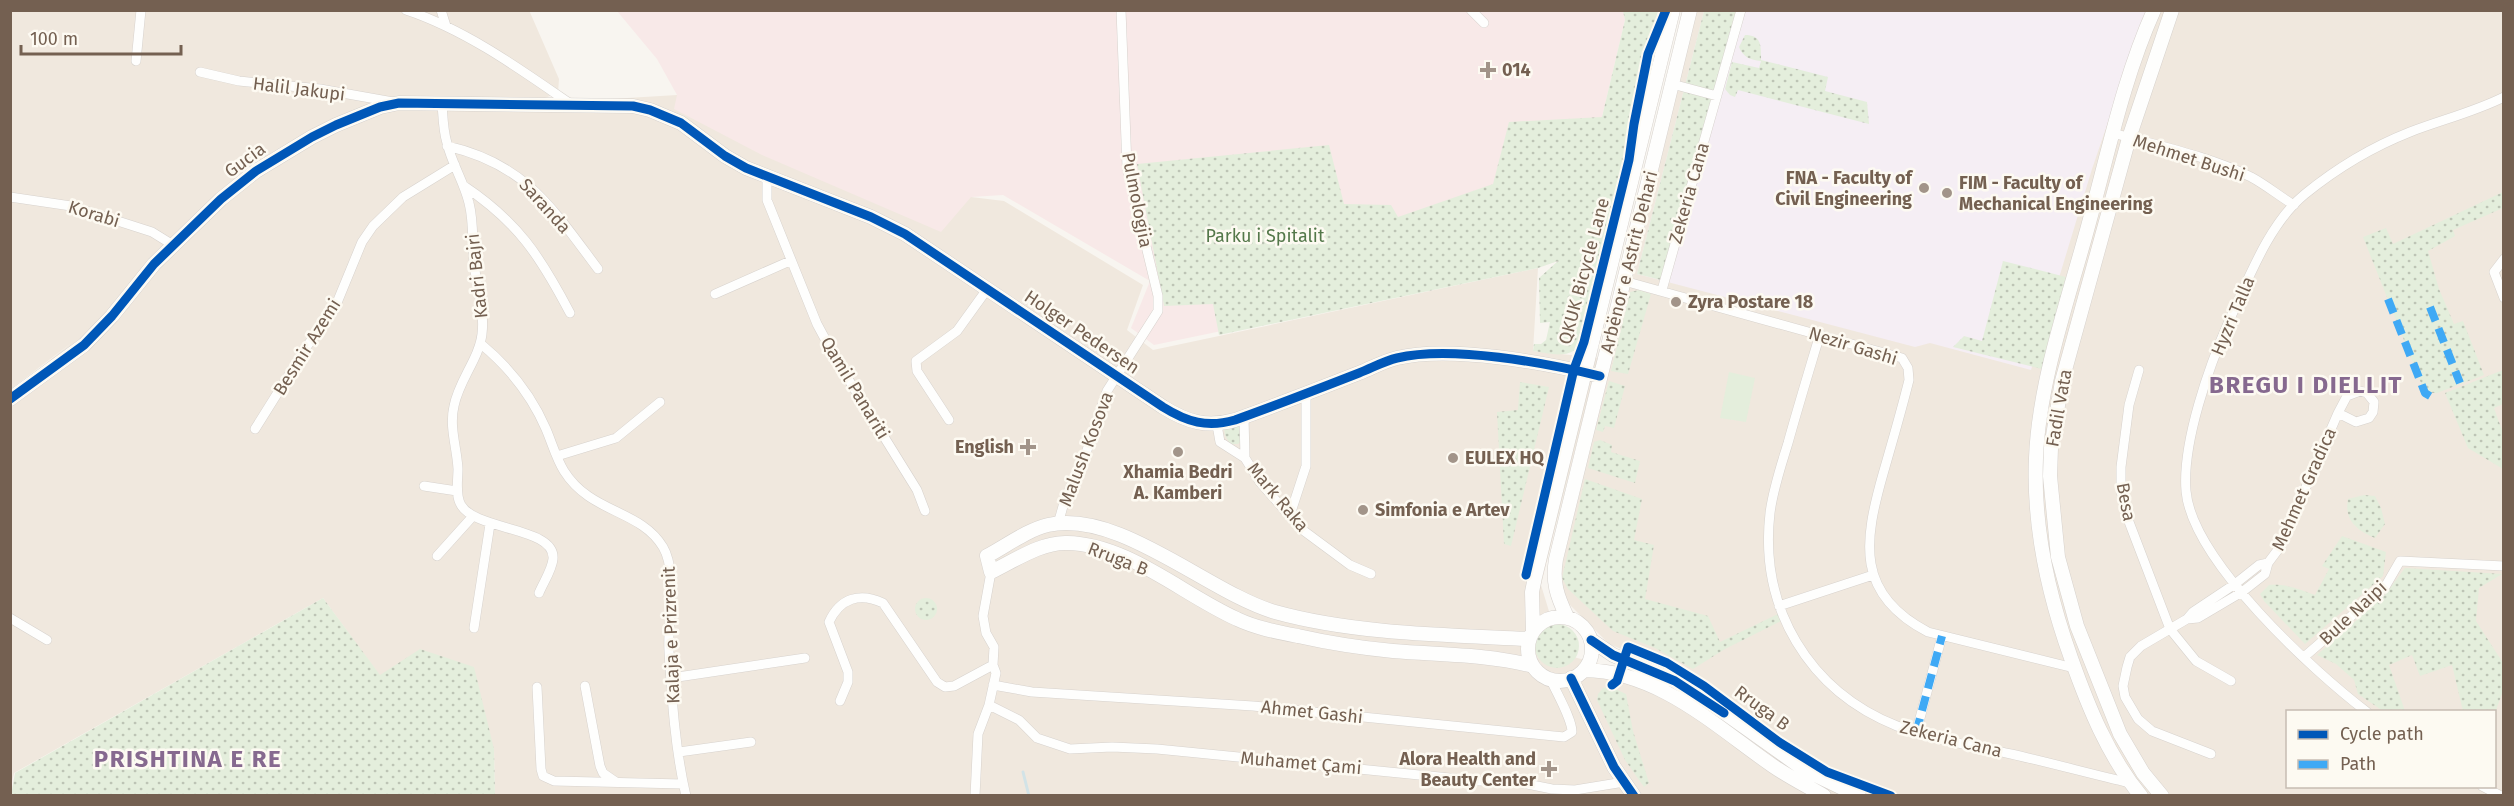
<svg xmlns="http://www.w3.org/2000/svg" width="2514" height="806" font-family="'Fira Sans',sans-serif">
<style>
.residential{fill:#f0e8de;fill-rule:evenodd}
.education{fill:#f5eef4}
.medical{fill:#f8e9e8}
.grass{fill:url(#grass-dots)}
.pitch{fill:#e4eedc}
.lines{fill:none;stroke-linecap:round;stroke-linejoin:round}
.stream{stroke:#d2e3e7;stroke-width:3}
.street-casing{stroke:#d7d2cd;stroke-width:10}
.secondary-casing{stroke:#d7d2cd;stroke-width:15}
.street{stroke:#fefefd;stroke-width:9}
.secondary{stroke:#fefefd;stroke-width:14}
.quiet{stroke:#3fa9f5;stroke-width:8;stroke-dasharray:15 8;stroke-linecap:butt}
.cycleway-casing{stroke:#fdfaf2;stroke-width:13}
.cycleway{stroke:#0057b8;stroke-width:9}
.poi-dot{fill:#a29489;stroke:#fdfaf2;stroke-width:2}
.labels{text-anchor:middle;stroke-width:5;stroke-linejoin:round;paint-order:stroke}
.poi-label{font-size:18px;font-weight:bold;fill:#746051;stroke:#fdfaf2;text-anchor:start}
.street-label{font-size:18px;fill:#746051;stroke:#fdfaf2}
.park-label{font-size:18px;fill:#54784a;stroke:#fdfaf2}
.district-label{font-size:24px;font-weight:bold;letter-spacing:1.5px;fill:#86698f;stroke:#fdfaf2}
</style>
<defs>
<pattern id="grass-dots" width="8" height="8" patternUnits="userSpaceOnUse" patternTransform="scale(1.5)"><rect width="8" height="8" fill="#e4eedc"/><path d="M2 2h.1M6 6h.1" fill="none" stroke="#bdc4b5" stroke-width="1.8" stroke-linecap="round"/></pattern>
</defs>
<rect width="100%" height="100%" fill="#f8f5f0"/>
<path class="residential" d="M529,10L559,79L558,93L545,98L594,100L677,95L971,197L1004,201L1143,285L1127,330L1153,350L1538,268L1533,351L1598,358L1541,585L1562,654L1650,677L1677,690L1748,740L1853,795H495L494,749L380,676L323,598L14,773L11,786V391L74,341L11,389V11Z
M1685,11H2503V795H1869L1814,771L1668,668L1609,644L1565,600L1557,576ZM2288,712H2494V786H2288Z"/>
<path class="education" d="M1704,11H2146L2092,169L2031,370L1930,343L1915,347L1637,274Z"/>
<path class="medical" d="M1623,10L1625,20L1602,117L1560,261L1154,345L1131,328L1150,281L1003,195L971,197L941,232L762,155L674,109L677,95L657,59L617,11Z"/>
<path class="grass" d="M1623,11H1658L1654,31L1645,53L1631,123L1627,159L1578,348C1564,359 1550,353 1533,351L1534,344H1541L1546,340L1550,322L1540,323L1539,278L1558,261L1538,268L1219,335L1213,304L1164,306L1137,164L1329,145L1344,204L1391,205L1398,217L1493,184L1509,122L1602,117L1625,20Z
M1704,11H1736L1661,280L1637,274Z
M1745,35C1762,35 1761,46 1761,60L1828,77L1825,91L1867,102L1869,124L1738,90L1735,97L1730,95L1725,89L1732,62L1759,68L1761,61C1750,60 1743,57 1739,47Z
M2503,192V208L2453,230L2455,236L2428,251L2439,289L2454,324L2463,321L2484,375L2437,393H2425L2363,237L2386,228L2393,244Z
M2003,261L2066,277L2042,369L1953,347L1964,336L1982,341Z
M1639,290L1651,294L1628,374L1611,371L1630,292Z
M2503,370V404L2494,408L2503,433V469L2468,448L2445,393Z
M1609,381L1625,386L1614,428L1605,426L1603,432L1596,430Z
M1520,382L1549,387L1511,546L1504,544L1497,412L1518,410Z
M1239,423L1241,441L1238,444H1230L1225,435L1224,427Z
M1600,440L1612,445L1611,452L1640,461L1635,483L1588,468L1594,442Z
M1585,479L1642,499L1634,540L1654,545L1645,599L1708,616L1720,642L1778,614L1781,621L1725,649L1693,669L1655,648L1613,631L1568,589L1562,578Z
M2364,495L2375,496L2381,508L2385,524L2375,538C2357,530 2344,521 2348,499Z
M2342,536L2386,552L2383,576L2305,644L2264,601L2260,594L2269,585C2287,584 2299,589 2315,595L2329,569L2322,566Z
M2405,568L2502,574L2479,588L2476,621L2503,663V691L2495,713L2494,712L2463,711L2452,665L2420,676L2412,655L2389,665L2405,711H2383L2358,694L2354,680L2336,664L2317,655L2384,596Z
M323,598L380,675L420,649L474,667L494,749L495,795H11L15,773Z
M915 609a11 11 0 1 1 22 0a11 11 0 1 1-22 0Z
M1535 646a22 22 0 1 1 44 0a22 22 0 1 1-44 0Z
M1611,687L1626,694L1633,731L1649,783L1644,787L1625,760L1597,700L1598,694L1603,688Z"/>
<path class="pitch" d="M1729,372L1755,378L1746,422L1720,418Z"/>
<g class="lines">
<path class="stream" d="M1023,772L1029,796"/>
<defs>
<path id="street" d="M406,10C466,30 520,69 572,105
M441,10L446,26
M1471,10L1484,23
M136,61L141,10
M200,72L239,81L320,89L393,102
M1672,84L1717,96
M442,103C443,116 443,130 447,143C452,164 464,182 469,203C474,222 472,242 474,262C476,286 485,310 482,334C479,359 459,380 454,406C449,427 457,448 458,469C458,480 455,495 461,505C476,531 556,527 553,559C552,570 543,583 539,593
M2113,133C2159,146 2208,156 2251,177C2266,185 2279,196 2294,205
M447,146C526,164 552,208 598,269
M767,177V200L817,324L837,361L917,490L925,511
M464,186C518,222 540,256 570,313
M10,197L71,206L152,232L173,245
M2504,259L2494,272L2504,298
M1624,281L1902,358L1908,368L1909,380C1901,412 1892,443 1883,474C1864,541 1855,594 1928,632L2074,668
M1662,290L1741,10
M715,294L790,261
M1820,334C1809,371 1798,407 1788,443C1781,466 1773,489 1770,513C1759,608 1809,691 1897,726C1934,740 1973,746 2011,754C2051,763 2091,774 2130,783
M481,344C510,368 531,394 546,429C552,443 556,458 564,471C591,514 640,509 663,547C678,572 667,622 669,651C672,699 675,749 686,796
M2139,370L2129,405L2121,467V491L2126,514L2170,629L2196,661L2231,681
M2360,391L2367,393L2374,402L2373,412L2369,418L2356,422L2338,413L2347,396Z
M949,420L917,371L916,361L957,331L988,288
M1217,425L1220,442L1245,458L1244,417
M255,429L307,346L334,310L362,242L373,226L403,197L455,165
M557,456L616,438L660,402
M1245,458L1260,482L1300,528L1350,565L1371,574
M424,486L457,491
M1290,515L1306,466V393
M1058,524L1065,499L1086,453L1107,391L1158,311V296L1127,167L1121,10
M437,556L473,516
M1779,606L1873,575
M10,618L47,640
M2187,619L2198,618L2242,592L2265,574L2268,563L2280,547L2338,413
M474,628L490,524
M2304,657L2385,587L2400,561L2504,566
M671,678L805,658
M993,685L1032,692L1253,706L1564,737L1572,732C1572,719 1557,694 1551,680
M585,686L600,766L603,773L616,782
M537,687L541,769L543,776L554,781L683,784
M840,701L848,682V672L829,622C840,598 860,592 883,603L937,682L945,687L954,686L993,665
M989,705L1019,720L1037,738L1070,749L1112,747L1157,749L1480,781L1522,783L1552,789L1575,790L1624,782
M2367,712C2313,671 2192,560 2186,491C2182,443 2209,366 2229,321C2248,280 2269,223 2305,194C2337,168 2372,147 2410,132C2441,120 2474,112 2504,97
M1916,733L1942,636
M679,752L751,742
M2211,754L2152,731L2138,719L2125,697L2123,686L2127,667L2130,657L2141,646L2187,619L2193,612L2235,584L2259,565L2268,563
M2482,786L2501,796
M975,796L978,734L989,705L996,673L993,665L994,647L986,633L983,616L991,572"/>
<path id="secondary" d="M10,399L84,345L112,316L154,264L221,199L256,171L312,137L336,125L380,107L399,103L633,106L650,110L681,123L725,156L746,168L871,217L905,234L1163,407C1187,422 1207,428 1235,420C1277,405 1318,389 1359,373C1372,368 1384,361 1397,358C1451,345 1546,363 1600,376
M1528 649a32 32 0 1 1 64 0a32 32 0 1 1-64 0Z
M1567,617C1557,596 1552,582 1556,559L1690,10
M1533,631L1532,592L1535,577L1673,10
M1529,639C1448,635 1354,634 1275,612C1209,593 1119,509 1048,525C1027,530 1006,546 987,556L991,572C1014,561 1041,542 1067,543C1128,544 1183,595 1237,619C1256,628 1277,632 1298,636C1329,643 1361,648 1393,651C1441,655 1487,654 1533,666
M1591,640L1613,655L1675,681L1711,703L1805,770L1859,796
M1584,670C1659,671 1715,726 1773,766C1789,777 1807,786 1824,796
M1571,678L1614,767L1634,796
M2141,796C2108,756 2088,706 2071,658C2048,594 2033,527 2036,458C2039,379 2070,295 2090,219C2109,149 2124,77 2154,10
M2162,796L2143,773L2120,734L2077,626L2058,557L2050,476L2051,448L2062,381L2129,138L2172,10"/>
</defs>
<use href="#street" class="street-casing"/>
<use href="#secondary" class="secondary-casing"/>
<use href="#street" class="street"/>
<use href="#secondary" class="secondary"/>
<path class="quiet" d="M2388,299L2425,393L2435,399
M2430,307L2460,383
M1916,733L1942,636"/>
<defs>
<path id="cycleway" d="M10,399L84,345L112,316L154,264L221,199L256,171L312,137L336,125L380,107L399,103L633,106L650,110L681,123L725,156L746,168L871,217L905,234L1163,407C1187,422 1207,428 1235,420C1277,405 1318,389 1359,373C1372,368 1384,361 1397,358C1451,345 1546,363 1600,376
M1526,575L1574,369L1584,342L1629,160L1634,124L1648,54L1666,10
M1591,640L1613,655L1675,681L1724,713
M1571,678L1614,767L1634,796
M1612,685L1617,681L1628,647L1667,663L1704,686L1779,742L1827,772L1891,796"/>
</defs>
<use href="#cycleway" class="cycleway-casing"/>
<use href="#cycleway" class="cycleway"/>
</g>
<g class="poi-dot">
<path d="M1485 61h6v6h6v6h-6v6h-6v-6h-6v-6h6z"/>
<circle cx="1924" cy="188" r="6"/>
<circle cx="1947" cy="193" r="6"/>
<circle cx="1676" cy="302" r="6"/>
<path d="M1025 438h6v6h6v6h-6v6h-6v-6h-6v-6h6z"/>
<circle cx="1178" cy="452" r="6"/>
<circle cx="1453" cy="458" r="6"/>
<circle cx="1363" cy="510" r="6"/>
<path d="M1546 760h6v6h6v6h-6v6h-6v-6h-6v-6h6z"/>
</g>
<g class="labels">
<g class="poi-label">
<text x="1502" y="76">014</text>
<text x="1912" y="184" text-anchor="end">FNA - Faculty of<tspan x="1912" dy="21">Civil Engineering</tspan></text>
<text x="1959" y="189">FIM - Faculty of<tspan x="1959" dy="21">Mechanical Engineering</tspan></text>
<text x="1688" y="308">Zyra Postare 18</text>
<text x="1014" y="453" text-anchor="end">English</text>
<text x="1465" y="464">EULEX HQ</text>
<text x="1178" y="478" text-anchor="middle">Xhamia Bedri<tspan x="1178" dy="21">A. Kamberi</tspan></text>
<text x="1375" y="516">Simfonia e Artev</text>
<text x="1536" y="765" text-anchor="end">Alora Health and<tspan x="1536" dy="21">Beauty Center</tspan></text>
</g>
<g class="street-label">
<text transform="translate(299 89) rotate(7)" y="6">Halil Jakupi</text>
<text transform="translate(2189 158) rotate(18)" y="6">Mehmet Bushi</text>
<text transform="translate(245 160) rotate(-36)" y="6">Gucia</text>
<text transform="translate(1689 193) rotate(-74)" y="6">Zekeria Cana</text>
<text transform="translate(1137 200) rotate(79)" y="6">Pulmologjia</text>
<text transform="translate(545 206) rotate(48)" y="6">Saranda</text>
<text transform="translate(94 214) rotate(17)" y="6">Korabi</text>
<text transform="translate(1629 262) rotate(-76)" y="6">Arbënor e Astrit Dehari</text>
<text transform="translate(1584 271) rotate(-75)" y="6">QKUK Bicycle Lane</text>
<text transform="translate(477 276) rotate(-96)" y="6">Kadri Bajri</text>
<text transform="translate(2233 316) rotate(-67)" y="6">Hyzri Talla</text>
<text transform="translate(1082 332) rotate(34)" y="6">Holger Pedersen</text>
<text transform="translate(1853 346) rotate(17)" y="6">Nezir Gashi</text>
<text transform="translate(307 347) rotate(-58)" y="6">Besmir Azemi</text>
<text transform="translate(855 388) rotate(59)" y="6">Qamil Panariti</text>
<text transform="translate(2059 408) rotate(-80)" y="6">Fadil Vata</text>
<text transform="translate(1086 449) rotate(-69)" y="6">Malush Kosova</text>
<text transform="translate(2304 489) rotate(-66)" y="6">Mehmet Gradica</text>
<text transform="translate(1278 497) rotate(50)" y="6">Mark Raka</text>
<text transform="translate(2126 502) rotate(79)" y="6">Besa</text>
<text transform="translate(1118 559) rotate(21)" y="6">Rruga B</text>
<text transform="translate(2353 613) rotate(-43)" y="6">Bule Naipi</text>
<text transform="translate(671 635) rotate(-92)" y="6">Kalaja e Prizrenit</text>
<text transform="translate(1762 708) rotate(36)" y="6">Rruga B</text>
<text transform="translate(1312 712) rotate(6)" y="6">Ahmet Gashi</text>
<text transform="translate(1951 739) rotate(14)" y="6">Zekeria Cana</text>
<text transform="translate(1301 763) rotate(5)" y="6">Muhamet Çami</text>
</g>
<g class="park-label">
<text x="1265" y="242">Parku i Spitalit</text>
</g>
<g class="district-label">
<text x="2306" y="393">BREGU I DIELLIT</text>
<text x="188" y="767">PRISHTINA E RE</text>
</g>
</g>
<rect width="2514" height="806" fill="none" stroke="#746051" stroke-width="24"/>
<rect x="2286" y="710" width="210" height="78" fill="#fdfaf2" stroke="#c6bcb2" stroke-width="1.5"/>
<rect x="2298" y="730" width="30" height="9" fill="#0057b8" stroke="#c6bcb2" stroke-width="1.5"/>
<text x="2340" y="740" font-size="18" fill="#746051">Cycle path</text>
<rect x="2298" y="760" width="30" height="9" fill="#3fa9f5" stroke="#c6bcb2" stroke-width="1.5"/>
<text x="2340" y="770" font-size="18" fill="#746051">Path</text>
<path d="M21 45v9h160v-9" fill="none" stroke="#746051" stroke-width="3"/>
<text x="30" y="45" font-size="18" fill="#746051" stroke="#fdfaf2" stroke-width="4.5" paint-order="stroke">100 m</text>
</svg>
